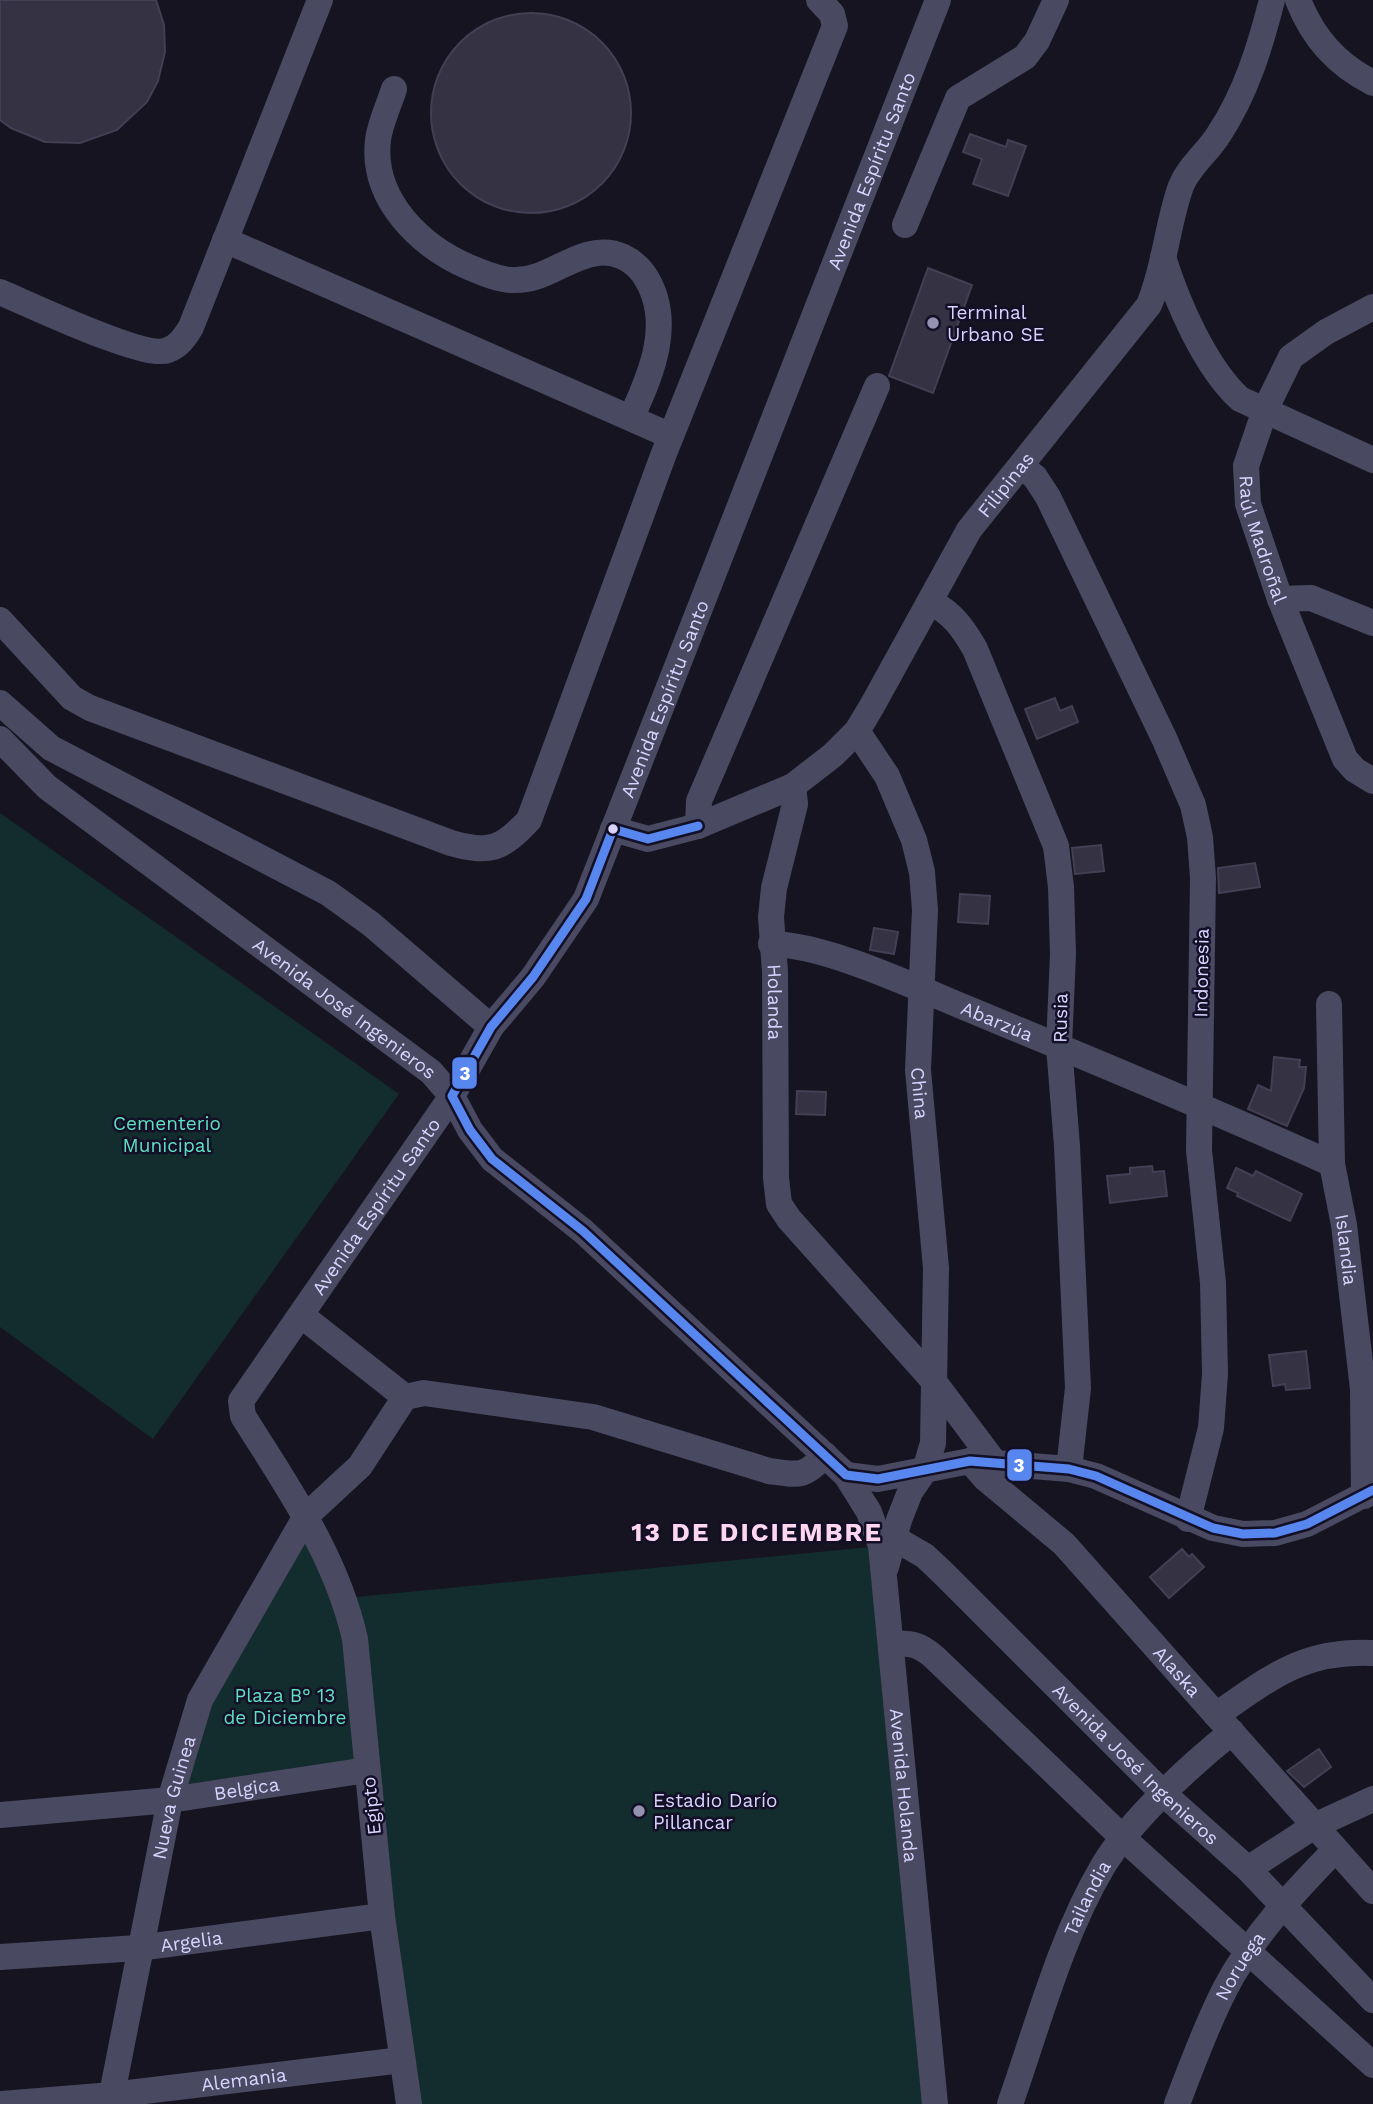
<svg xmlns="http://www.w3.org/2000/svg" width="1373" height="2104" font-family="'Work Sans',sans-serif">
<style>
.green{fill:#132c2d}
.building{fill:#343243;stroke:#433f54;stroke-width:2}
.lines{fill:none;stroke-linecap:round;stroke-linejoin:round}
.minor{stroke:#4a4962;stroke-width:26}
.bus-1-casing{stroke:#130f26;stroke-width:14}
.bus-1{stroke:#5886ef;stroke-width:9}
.poi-dot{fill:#9591b1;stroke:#130f26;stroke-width:2.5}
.bus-dot{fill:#d9d4ff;stroke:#130f26;stroke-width:2.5}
.labels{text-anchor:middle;stroke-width:5;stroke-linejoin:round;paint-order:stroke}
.street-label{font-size:19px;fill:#d9d4ff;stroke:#130f26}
.poi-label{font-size:19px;fill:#d9d4ff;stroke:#130f26;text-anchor:start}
.park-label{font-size:19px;fill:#5fe0c0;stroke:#130f26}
.district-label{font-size:26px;font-weight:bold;letter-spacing:2px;fill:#ffd6f0;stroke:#130f26}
.line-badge{stroke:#130f26;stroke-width:2.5}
.badge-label{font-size:19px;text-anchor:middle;font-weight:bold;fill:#fff}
</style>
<rect width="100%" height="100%" fill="#161421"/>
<path class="green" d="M0,813L399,1094L153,1439L0,1327Z
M306,1516L346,1598L881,1546L935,2104H409L367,1770L170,1800L183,1746Z"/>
<path class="building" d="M0,0H156L164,25L165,52L158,81L147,102L117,130L80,143L45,142L11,128L0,120Z
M431 113a100 100 0 1 1 200 0a100 100 0 1 1-200 0Z
M970,134L1006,147L1008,140L1026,146L1008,196L973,184L982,159L963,152Z
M928,268L972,285L933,393L889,376Z
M1055,698L1060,711L1072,706L1078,722L1037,739L1025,709Z
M1101,845L1104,871L1075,874L1072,848Z
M1255,863L1260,887L1219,893L1218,868Z
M960,894L990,896L988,924L958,922Z
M874,928L898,932L894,954L870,950Z
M1274,1057L1300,1060L1299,1067H1306L1304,1088L1287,1126L1248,1109L1258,1085L1271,1091Z
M797,1091L826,1092L825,1115L796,1114Z
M1152,1166L1153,1172L1164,1171L1167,1196L1110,1203L1107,1176L1130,1174V1168Z
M1236,1168L1253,1176L1256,1171L1302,1194L1290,1221L1237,1196L1238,1193L1227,1188Z
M1306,1351L1310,1388L1286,1390L1285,1384L1273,1386L1269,1355Z
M1182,1549L1189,1557L1192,1554L1204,1567L1169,1598L1150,1577Z
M1319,1749L1331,1767L1304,1787L1287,1771Z"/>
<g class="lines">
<g class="minor">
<path d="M1298,0C1313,38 1336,64 1373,83"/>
<path d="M394,89C389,105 380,123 378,140C371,200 421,247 471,268C483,273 499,280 512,280C544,282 566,257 597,253C615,250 632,259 643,273C675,319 652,373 631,418"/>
<path d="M905,225L958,98L1025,57L1037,41L1056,0"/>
<path d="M225,240L671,436"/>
<path d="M1163,257C1177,302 1205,367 1240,399L1373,460"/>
<path d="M0,292C29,304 145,360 168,350C179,346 185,337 191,327L320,0"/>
<path id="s1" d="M1373,307L1326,332L1291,357L1265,410L1246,466L1248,504L1280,599L1345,759L1355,770L1373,781"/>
<path d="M1022,467L1035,477L1048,497L1164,738L1193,805L1200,837L1203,878L1199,1150L1213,1283L1215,1374L1211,1428L1188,1519"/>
<path d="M1280,599L1311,598L1373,623"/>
<path d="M931,602C953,614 963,628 975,649L1056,846L1061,887L1063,954L1059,1046L1067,1146L1078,1388L1069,1469"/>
<path d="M0,620L72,698L90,708L451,843C490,854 502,849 529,820L663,456L835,26L832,14L819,0"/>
<path d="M0,703L51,748L328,893L371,924L491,1027"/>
<path id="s2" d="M857,731L887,776L914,840L922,872L925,910L918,1070L936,1268L933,1443L925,1470L910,1492L899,1520L886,1567"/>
<path id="s3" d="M0,739L47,787L431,1072L452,1096L470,1130L492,1159L583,1231L846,1475L869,1512L881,1546L935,2104"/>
<path id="s4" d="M793,786L795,804L774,888L771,917L775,972L776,1178L779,1204L789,1219L932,1379L995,1463"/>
<path d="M698,826L699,801L877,386"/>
<path id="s5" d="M613,829L648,839L698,826L793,786L833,755L857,731L872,706L969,530L1149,305C1165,267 1167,225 1181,186C1189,166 1208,152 1219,134C1246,93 1260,47 1272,0"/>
<path id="s6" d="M771,944C824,944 915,987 966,1008C1089,1059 1211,1109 1332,1164"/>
<path id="s7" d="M1329,1004L1332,1164L1344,1225L1363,1389L1364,1496"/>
<path d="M301,1315L405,1397"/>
<path id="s8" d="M970,1461L986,1479L1064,1544L1373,1891"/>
<path d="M846,1475L878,1479L970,1461L1069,1469L1096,1476L1213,1528L1243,1534L1275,1533L1307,1524L1373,1490"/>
<path id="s9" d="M894,1538L925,1556L943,1573L1165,1795L1248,1869L1373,2000"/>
<path d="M891,1645C910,1642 919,1644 934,1657L1123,1838L1373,2065"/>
<path d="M1216,1715C1272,1677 1302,1650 1373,1653"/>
<path id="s10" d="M0,1815L170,1800L367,1770"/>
<path d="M1248,1869L1314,1826L1373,1799"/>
<path id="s11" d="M0,1957L138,1948L382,1916"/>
<path id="s12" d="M2,2104L112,2095L402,2060"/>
<path id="s13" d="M110,2104L170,1800L200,1700L306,1516L360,1466L405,1397L424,1393L593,1417L769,1471C799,1475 804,1478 825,1455"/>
<path id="s14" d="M409,2104L382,1916L355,1639C336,1555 288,1488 243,1416L241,1401L452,1096L491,1027L533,977L586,899L938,0"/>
<path id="s15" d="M1010,2104C1038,2025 1060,1939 1103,1866C1130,1821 1190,1765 1232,1732"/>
<path id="s16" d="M1177,2104C1192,2065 1206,2026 1225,1989C1252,1937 1294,1892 1335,1850"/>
</g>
<defs>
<path id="bus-1" d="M698,826L648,839L613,829L586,899L533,977L491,1027L452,1096L470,1130L492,1159L583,1231L846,1475L878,1479L970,1461L1069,1469L1096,1476L1213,1528L1243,1534L1275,1533L1307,1524L1373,1490"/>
</defs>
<use href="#bus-1" class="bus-1-casing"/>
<use href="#bus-1" class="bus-1"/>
</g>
<g class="poi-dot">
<circle cx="933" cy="323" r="7"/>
<circle cx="639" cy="1811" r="7"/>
</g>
<circle class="bus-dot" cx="613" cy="829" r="6"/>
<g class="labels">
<g class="street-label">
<text dy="7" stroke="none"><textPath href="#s14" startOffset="2126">Avenida Espíritu Santo</textPath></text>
<text dy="7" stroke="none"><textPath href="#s5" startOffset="564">Filipinas</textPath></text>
<text dy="7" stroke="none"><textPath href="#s1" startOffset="290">Raúl Madroñal</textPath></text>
<text dy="7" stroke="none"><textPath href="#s14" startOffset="1559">Avenida Espíritu Santo</textPath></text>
<text transform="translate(1201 973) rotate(-89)" y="7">Indonesia</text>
<text dy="7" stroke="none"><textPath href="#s4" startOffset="219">Holanda</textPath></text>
<text dy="7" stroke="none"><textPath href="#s3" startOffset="438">Avenida José Ingenieros</textPath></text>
<text transform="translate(1060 1018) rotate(-89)" y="7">Rusia</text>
<text dy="7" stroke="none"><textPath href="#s6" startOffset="240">Abarzúa</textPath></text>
<text dy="7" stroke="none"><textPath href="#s2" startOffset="378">China</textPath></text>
<text dy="7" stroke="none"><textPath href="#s14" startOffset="971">Avenida Espíritu Santo</textPath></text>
<text dy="7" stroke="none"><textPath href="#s7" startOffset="247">Islandia</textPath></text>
<text dy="7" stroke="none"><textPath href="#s8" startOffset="296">Alaska</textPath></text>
<text dy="7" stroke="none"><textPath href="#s9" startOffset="332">Avenida José Ingenieros</textPath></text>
<text dy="7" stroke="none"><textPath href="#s3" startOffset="1447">Avenida Holanda</textPath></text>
<text dy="7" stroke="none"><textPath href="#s10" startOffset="248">Belgica</textPath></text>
<text dy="7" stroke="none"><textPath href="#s13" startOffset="313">Nueva Guinea</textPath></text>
<text transform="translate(371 1806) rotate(-96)" y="7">Egipto</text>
<text dy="7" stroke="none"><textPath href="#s15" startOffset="220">Tailandia</textPath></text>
<text dy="7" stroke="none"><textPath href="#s11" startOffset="192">Argelia</textPath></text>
<text dy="7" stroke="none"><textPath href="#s16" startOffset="152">Noruega</textPath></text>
<text dy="7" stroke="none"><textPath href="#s12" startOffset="243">Alemania</textPath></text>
</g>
<g class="poi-label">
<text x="947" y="319">Terminal<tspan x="947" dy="22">Urbano SE</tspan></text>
<text x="653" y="1807">Estadio Darío<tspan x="653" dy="22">Pillancar</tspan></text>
</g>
<g class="park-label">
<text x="167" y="1130">Cementerio<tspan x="167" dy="22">Municipal</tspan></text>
<text x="285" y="1702">Plaza B° 13<tspan x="285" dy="22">de Diciembre</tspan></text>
</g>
<g class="district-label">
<text x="757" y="1541">13 DE DICIEMBRE</text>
</g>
</g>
<g class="line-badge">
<rect x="451" y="1056" width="27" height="34" rx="7" fill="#5886ef"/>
<rect x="1006" y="1448" width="27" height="34" rx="7" fill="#5886ef"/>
</g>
<g class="badge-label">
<text x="465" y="1080">3</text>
<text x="1019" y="1472">3</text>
</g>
</svg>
